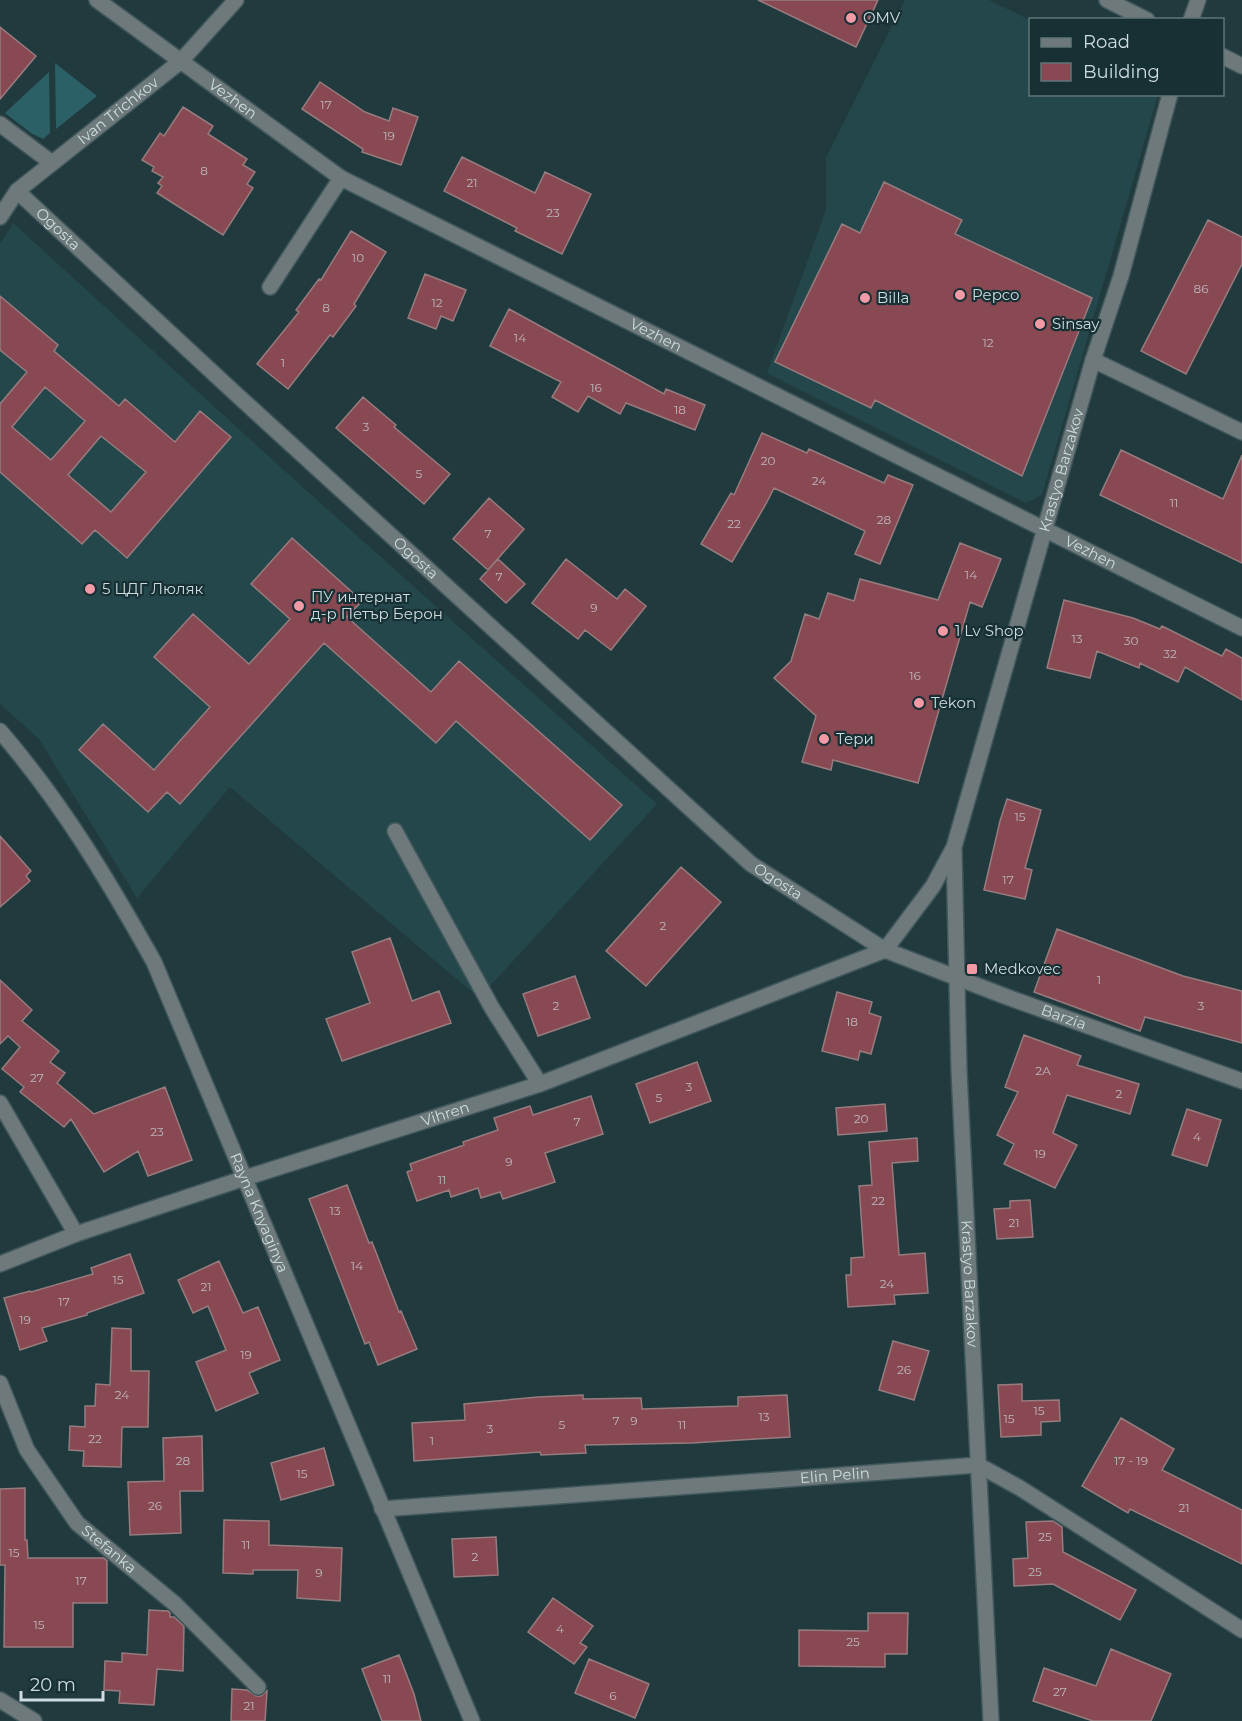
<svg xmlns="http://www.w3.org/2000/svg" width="1242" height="1721" font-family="Montserrat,sans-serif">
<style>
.built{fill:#24474c}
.green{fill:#2b6067}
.building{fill:#894953;stroke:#967c7f;stroke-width:1.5;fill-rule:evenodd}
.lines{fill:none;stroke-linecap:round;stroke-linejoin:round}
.minor-casing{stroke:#40575b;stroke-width:18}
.minor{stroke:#6d797a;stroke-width:15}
.poi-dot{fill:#f39aa7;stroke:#173034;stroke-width:2}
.labels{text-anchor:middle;stroke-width:4.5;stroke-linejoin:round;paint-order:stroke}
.number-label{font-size:12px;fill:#bdb7bc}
.poi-label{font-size:15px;fill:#cedcdf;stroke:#173034;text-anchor:start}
.street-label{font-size:15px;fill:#cedcdf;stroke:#173034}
</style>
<rect width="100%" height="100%" fill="#213a3e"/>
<path class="built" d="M905,0H989L1030,20V94L1158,95L1042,495L1026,503L767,373L826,210V158Z
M13,223L287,473L657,804L479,998L230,787L137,898L39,739L0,704V244Z"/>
<path class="green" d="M55,63L97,96L56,129Z
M49,72L50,133L43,139L31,133L5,113Z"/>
<path class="building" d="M758,0H878L856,47Z
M0,27L36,56L0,99Z
M320,82L365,112L389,121L393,108L418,117L401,165L362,152L363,149L302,109Z
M183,107L213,126L208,134L247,159L243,165L255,172L247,184L253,188L223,235L157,193L162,186L158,183L163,177L152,171L154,167L142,160L160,133L164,136Z
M462,157L535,193L545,172L591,194L562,254L515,231L517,228L444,191Z
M884,182L962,220L955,234L1092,298L1022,476L875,400L871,408L775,362L842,224L860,233Z
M1208,220L1242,237V264L1186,374L1141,351Z
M351,231L386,252L354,304L356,306L333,337L330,335L288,389L257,364L299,312L296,310L319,279L321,280Z
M425,274L466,290L453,321L441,316L436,329L408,318Z
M0,296L58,345L54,351L119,406L125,399L175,442L200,411L231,437L127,558L95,530L82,544L0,472V404L27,372L0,350ZM45,387L85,421L51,460L12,427ZM101,436L146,472L111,512L68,475Z
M509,309L664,394L666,389L705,405L695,430L626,403L620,414L588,396L578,412L552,397L561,382L490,346Z
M363,397L396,425L394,427L450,474L424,504L336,428Z
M762,433L807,453L809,449L884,483L888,475L913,485L880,564L855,554L865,531L774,488L767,502L732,562L701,544L731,493L734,495Z
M1121,450L1223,499L1242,455V563L1100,495Z
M489,498L524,529L488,570L453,539Z
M292,538L362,601L347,617L431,692L459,661L622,805L590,840L456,721L436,743L324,643L180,804L167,792L148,812L79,750L103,724L154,770L210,707L154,657L193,614L249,664L290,619L251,584Z
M960,543L1001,559L982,607L970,602L918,783L833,760L831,770L802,762L816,716L774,678L791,661L805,614L819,619L828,593L854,601L860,579L938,600Z
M498,559L525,584L506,603L480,579Z
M566,559L617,599L625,589L646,606L611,650L585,630L578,639L532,603Z
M1064,600L1133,618L1160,629L1162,626L1222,656L1226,649L1242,658V700L1185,667L1178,682L1140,663L1139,668L1097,651L1090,678L1047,668Z
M1007,799L1041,810L1025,868L1032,870L1025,899L984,890L1000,821Z
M0,836L31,871L26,876L30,881L0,907Z
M681,867L721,902L646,986L606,951Z
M1057,929L1183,976L1242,991V1043L1145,1017L1140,1031L1034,992Z
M390,938L412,1001L439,991L451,1023L342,1061L326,1019L370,1003L352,952Z
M575,976L590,1018L538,1036L523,994Z
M0,980L32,1010L22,1021L59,1051L50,1062L65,1073L57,1083L94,1114L165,1087L192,1160L148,1176L138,1151L104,1172L71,1119L64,1127L20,1092L24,1087L2,1069L20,1047L8,1036L0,1044Z
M837,992L872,1002L869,1013L881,1017L871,1054L860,1051L858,1060L822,1051Z
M1024,1035L1081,1056L1077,1065L1139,1084L1130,1114L1067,1095L1053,1133L1077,1145L1055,1188L1004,1164L1014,1144L997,1135L1018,1092L1005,1087Z
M697,1062L711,1101L650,1123L636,1084Z
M591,1096L603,1134L545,1153L555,1182L503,1199L500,1192L481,1198L478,1188L451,1197L449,1190L417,1201L407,1172L412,1170L410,1164L464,1145L463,1142L498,1130L494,1118L530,1106L533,1115Z
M885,1104L887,1131L838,1135L836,1108Z
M1187,1109L1221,1120L1207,1166L1172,1155Z
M917,1138L918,1161L892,1163L899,1255L925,1253L928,1293L894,1295L895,1304L848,1307L846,1275H851V1258L864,1257L859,1186L872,1185L869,1142Z
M347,1185L369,1243L372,1242L399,1312L401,1311L417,1349L378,1365L369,1342L365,1344L309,1199Z
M1030,1200L1033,1237L997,1239L994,1209L1010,1208V1201Z
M130,1254L144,1293L87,1313V1315L42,1328L47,1341L20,1350L4,1298L30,1291L31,1292L93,1274L91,1268Z
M219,1261L243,1313L258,1307L280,1360L249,1373L258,1393L216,1411L196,1362L226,1350L208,1306L193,1313L178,1280Z
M112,1328L131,1329V1371H149L148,1427H122L121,1467L83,1466L84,1451L69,1450L70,1426L85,1427V1406H95L96,1384L110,1385Z
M893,1341L929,1351L914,1400L879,1390Z
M1022,1384V1401L1059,1400L1060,1421L1041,1422V1435L1001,1437L998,1385Z
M583,1395V1399L641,1398L642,1409L738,1406V1397L787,1395L790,1437L692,1443L585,1445L586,1453L541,1455L540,1452L414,1461L412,1423L465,1420L464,1404L538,1397Z
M1121,1418L1174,1449L1162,1470L1242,1510V1564L1130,1509L1128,1513L1082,1486Z
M202,1436L203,1491H180L181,1533L130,1535L128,1482L164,1481L163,1438Z
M324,1448L334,1485L281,1500L271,1463Z
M25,1488V1540H27L28,1558H104L107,1561V1603H73V1647H4L5,1565H0V1489Z
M224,1520L269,1521V1545L342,1548L340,1601L297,1598L298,1570H253V1574L223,1573Z
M1053,1521L1062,1527L1063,1552L1136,1590L1120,1620L1053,1584L1014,1586L1013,1559L1028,1558L1026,1522Z
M496,1537L498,1575L454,1577L452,1539Z
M553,1598L593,1626L580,1643L587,1647L574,1664L528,1632Z
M149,1610L168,1611L170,1613V1617H174L184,1626L183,1671L157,1669L154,1705L119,1703L120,1691L104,1690L105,1661L122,1662V1653L147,1655Z
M868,1613H908L907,1654H885V1667L799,1666V1630L868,1631Z
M1111,1649L1171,1674L1151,1721H1093L1033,1701L1044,1668L1096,1686Z
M399,1655L414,1694L421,1721H382L362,1669Z
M589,1659L649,1684L635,1718L575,1693Z
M232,1689L247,1690L256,1696H261L267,1691L265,1721H231Z"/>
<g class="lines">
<defs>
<g id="minor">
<path id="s1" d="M97,0L341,178L1242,628"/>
<path d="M1107,0L1147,20"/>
<path d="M1191,20L1198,0"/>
<path d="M1222,56L1242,66"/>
<path d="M0,124L52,163"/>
<path id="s2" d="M17,191L237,395L751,864L885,950L1007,997L1242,1081"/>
<path id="s3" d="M0,217L17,191L181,61L236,0"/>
<path d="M270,287L341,178"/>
<path d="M1093,360L1242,432"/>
<path id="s4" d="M0,731C62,803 108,880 154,962L472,1721"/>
<path d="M395,831L492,1008L540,1084"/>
<path id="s5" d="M954,850L959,1071L991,1721"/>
<path id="s6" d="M885,950L933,886L954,847L1093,360L1121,276L1170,94"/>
<path d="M0,1103L76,1234"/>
<path id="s7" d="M0,1264L76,1234L245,1178L540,1084L885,950"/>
<path id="s8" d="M0,1383L27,1450L77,1523L175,1604L258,1687"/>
<path id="s9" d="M382,1509L978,1465L1020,1488L1242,1630"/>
<path d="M0,1700L34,1721"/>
</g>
</defs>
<use href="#minor" class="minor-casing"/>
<use href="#minor" class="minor"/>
</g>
<g class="poi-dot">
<circle cx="851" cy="18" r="6"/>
<circle cx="960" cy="295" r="6"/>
<circle cx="865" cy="298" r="6"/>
<circle cx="1040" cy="324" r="6"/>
<circle cx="90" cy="589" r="6"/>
<circle cx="299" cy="606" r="6"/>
<circle cx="943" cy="631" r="6"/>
<circle cx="919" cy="703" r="6"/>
<circle cx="824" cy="739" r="6"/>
<rect x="966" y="963" width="12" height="12" rx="3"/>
</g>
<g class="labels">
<g class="number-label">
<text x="326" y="109">17</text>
<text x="389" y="140">19</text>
<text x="204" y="175">8</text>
<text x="472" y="187">21</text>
<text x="553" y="217">23</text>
<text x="358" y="262">10</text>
<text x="1201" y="293">86</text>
<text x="437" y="307">12</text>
<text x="326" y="312">8</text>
<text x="520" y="342">14</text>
<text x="988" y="347">12</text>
<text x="283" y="367">1</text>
<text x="596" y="392">16</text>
<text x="680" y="414">18</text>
<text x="366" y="431">3</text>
<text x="768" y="465">20</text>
<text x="419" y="478">5</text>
<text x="819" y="485">24</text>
<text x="1174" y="507">11</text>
<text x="884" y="524">28</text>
<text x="734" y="528">22</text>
<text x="488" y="538">7</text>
<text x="971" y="579">14</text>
<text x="499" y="581">7</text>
<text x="594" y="612">9</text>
<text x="1077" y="643">13</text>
<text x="1131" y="645">30</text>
<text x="1170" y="658">32</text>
<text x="915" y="680">16</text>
<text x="1020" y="821">15</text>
<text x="1008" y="884">17</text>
<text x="663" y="930">2</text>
<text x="1099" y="984">1</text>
<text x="556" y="1010">2</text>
<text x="1201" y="1010">3</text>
<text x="852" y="1026">18</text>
<text x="1043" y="1075">2А</text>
<text x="37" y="1082">27</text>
<text x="689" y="1091">3</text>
<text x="1119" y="1098">2</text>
<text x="659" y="1102">5</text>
<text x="861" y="1123">20</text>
<text x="577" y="1126">7</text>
<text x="157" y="1136">23</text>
<text x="1197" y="1141">4</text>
<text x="1040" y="1158">19</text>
<text x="509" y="1166">9</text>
<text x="442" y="1184">11</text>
<text x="878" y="1205">22</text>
<text x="335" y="1215">13</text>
<text x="1014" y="1227">21</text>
<text x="357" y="1270">14</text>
<text x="118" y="1284">15</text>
<text x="887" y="1288">24</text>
<text x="206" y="1291">21</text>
<text x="64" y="1306">17</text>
<text x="25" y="1324">19</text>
<text x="246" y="1359">19</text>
<text x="904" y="1374">26</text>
<text x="122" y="1399">24</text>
<text x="1039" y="1415">15</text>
<text x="764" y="1421">13</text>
<text x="1009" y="1423">15</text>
<text x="616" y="1425">7</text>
<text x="634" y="1425">9</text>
<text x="562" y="1429">5</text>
<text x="682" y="1429">11</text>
<text x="490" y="1433">3</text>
<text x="95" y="1443">22</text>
<text x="432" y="1445">1</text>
<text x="183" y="1465">28</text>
<text x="1131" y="1465">17 - 19</text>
<text x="302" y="1478">15</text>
<text x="155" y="1510">26</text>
<text x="1184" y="1512">21</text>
<text x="1045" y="1541">25</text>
<text x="246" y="1549">11</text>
<text x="14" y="1557">15</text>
<text x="475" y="1561">2</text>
<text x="1035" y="1576">25</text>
<text x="319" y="1577">9</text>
<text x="81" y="1585">17</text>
<text x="39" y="1629">15</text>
<text x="560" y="1633">4</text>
<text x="853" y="1646">25</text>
<text x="387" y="1683">11</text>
<text x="1060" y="1696">27</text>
<text x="613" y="1700">6</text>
<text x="249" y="1710">21</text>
</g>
<g class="poi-label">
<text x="863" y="23">OMV</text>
<text x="972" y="300">Pepco</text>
<text x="877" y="303">Billa</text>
<text x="1052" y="329">Sinsay</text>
<text x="102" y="594">5 ЦДГ Люляк</text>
<text x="311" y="602">ПУ интернат<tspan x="311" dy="17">д-р Петър Берон</tspan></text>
<text x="955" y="636">1 Lv Shop</text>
<text x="931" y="708">Tekon</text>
<text x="836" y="744">Тери</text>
<text x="984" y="974">Medkovec</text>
</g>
<g class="street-label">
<text dy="5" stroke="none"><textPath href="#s1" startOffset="168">Vezhen</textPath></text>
<text dy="5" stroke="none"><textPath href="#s3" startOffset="160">Ivan Trichkov</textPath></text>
<text dy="5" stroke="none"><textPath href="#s2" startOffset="56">Ogosta</textPath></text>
<text dy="5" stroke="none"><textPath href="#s1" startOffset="654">Vezhen</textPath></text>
<text dy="5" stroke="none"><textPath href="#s6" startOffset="516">Krastyo Barzakov</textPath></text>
<text dy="5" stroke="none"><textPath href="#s1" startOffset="1140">Vezhen</textPath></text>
<text dy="5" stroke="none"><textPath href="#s2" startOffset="542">Ogosta</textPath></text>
<text dy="5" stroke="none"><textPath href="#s2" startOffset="1028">Ogosta</textPath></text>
<text dy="5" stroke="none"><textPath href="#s2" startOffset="1346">Barzia</textPath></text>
<text dy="5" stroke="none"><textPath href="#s7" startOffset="470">Vihren</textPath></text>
<text dy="5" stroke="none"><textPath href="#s4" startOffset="550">Rayna Knyaginya</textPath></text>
<text dy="5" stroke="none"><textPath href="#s5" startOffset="434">Krastyo Barzakov</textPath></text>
<text dy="5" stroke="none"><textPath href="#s9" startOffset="454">Elin Pelin</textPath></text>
<text dy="5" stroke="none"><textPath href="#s8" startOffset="202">Stefanka</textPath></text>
</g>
</g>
<rect x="1029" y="18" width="195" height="78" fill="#173034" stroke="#607578" stroke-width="1.5"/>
<rect x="1041" y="38" width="30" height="9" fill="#6d797a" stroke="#607578" stroke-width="1.5"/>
<text x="1083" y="48" font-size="18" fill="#cedcdf">Road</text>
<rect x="1041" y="63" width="30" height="18" fill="#894953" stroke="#607578" stroke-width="1.5"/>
<text x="1083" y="78" font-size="18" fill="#cedcdf">Building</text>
<path d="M21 1691v9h82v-9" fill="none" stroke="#cedcdf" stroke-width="3"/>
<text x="30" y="1691" font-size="18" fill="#cedcdf" stroke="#173034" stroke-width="4.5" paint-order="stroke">20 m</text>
</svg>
